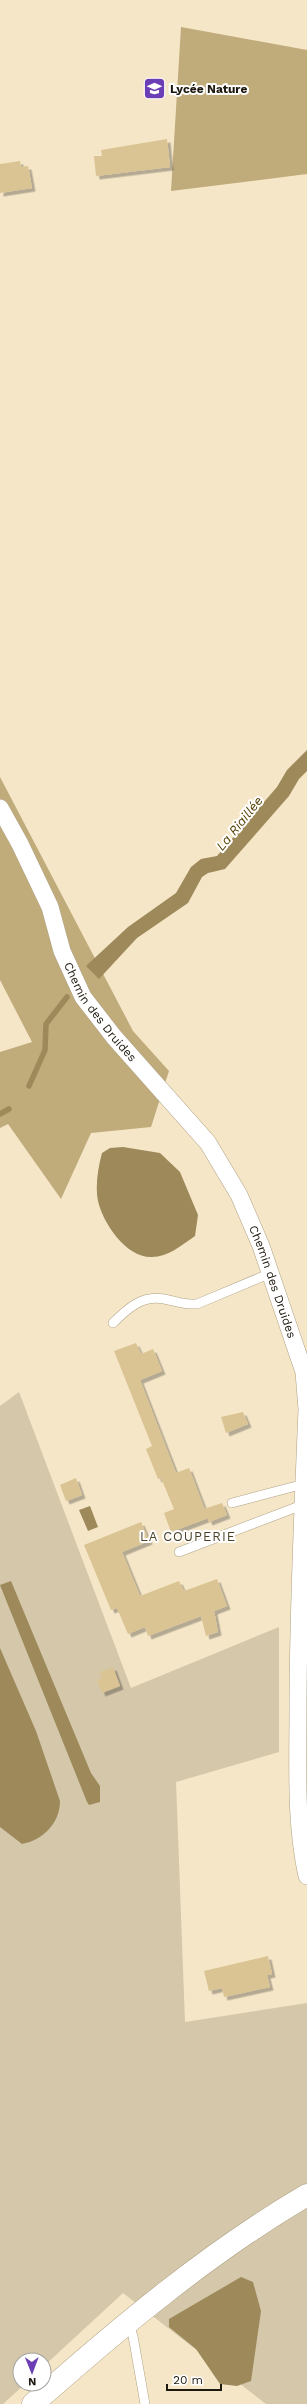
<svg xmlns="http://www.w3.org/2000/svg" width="307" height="2404" font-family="'Work Sans',sans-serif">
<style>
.green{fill:#d4c7aa}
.forest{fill:#c0ab7b}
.water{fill:#9e895a}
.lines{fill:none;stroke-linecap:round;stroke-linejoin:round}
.stream{stroke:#9e895a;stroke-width:5.5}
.building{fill:#dac493;filter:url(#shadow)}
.service-casing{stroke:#afa184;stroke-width:10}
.minor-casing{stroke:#afa184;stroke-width:18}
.tertiary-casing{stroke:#afa184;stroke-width:23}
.service{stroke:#fff;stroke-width:9}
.minor{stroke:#fff;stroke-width:17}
.tertiary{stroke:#fff;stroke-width:22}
.labels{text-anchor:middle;stroke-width:4;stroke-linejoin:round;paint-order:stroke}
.poi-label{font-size:12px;font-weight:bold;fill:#1e190e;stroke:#fff;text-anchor:start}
.street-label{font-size:12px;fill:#1e190e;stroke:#fff}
.water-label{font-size:13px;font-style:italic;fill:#543e00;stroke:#fff}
.neighbourhood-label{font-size:13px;letter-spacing:1px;fill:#4a3e23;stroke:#fff}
</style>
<defs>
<filter id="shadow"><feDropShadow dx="3.5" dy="3.5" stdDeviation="0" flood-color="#0004"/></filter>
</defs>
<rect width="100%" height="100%" fill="#f5e6c7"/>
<path class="green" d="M19,1392L131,1688L279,1627V1752L176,1782L185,2022L307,2003V2404H266L123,2293L44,2366V2360H20V2384H25L3,2404H0V1406Z"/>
<path class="forest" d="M181,27L307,50V174L171,191Z
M0,777L133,1031L169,1071L151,1127L91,1133L61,1199L8,1124L0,1128V1052L32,1042L0,980Z"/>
<path class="water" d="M307,750V771L299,779L289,796L225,869L208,873L202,877L188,903L137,938L99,979L86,966L128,927L176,893L191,867L201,859L217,856L277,787L287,770Z
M123,1147L160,1153L180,1172L198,1215L195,1236C182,1245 168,1257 152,1257C126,1258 103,1223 98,1201C95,1186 98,1168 102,1153L110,1148Z
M90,1506L98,1527L88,1531L79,1510Z
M11,1581L91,1773L100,1786V1802L89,1805L87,1802L0,1585Z
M0,1648L36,1731L60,1801C60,1823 43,1840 22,1844L0,1827Z
M241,2277L253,2282L261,2311L251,2381L237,2386L220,2384L196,2349L169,2327V2319Z"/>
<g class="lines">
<path class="stream" d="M29,1086L45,1050L46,1024L67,997
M0,1114L9,1109"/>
</g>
<path class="building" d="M167,139L170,167L96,176L94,156H102L101,150Z
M20,161L21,167L28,166L32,188L0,193V164Z
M136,1343L141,1354L153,1349L162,1371L140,1380L176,1473L189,1468L208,1518L171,1532L164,1513L174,1509L161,1478L158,1479L146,1449L152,1446L114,1351Z
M243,1412L248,1424L226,1433L221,1417Z
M76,1478L82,1495L66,1501L60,1485Z
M222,1503L227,1515L209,1522L204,1509Z
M141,1522L149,1541L122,1552L140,1596L179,1581L184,1591L217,1579L227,1606L214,1611L218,1632L206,1636L201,1616L148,1636L145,1627L128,1634L117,1608L111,1610L84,1545Z
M113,1667L120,1686L102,1693L97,1680L102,1678L100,1672Z
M268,1956L272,1974L267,1975L270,1987L224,1997L222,1988L209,1991L204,1971Z"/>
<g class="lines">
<defs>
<path id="service" d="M113,1323C128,1308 142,1295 164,1299C176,1301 184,1305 197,1304L271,1273
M232,1503L304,1484
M179,1552L305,1504
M128,2323L133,2336L145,2404"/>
<g id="minor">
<path id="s1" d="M0,808L20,844L50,907L62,951L83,997L114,1037L208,1143L239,1195L261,1246L304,1372L307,1409C303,1509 298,1609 298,1710C298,1765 295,1822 307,1876"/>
</g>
<path id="tertiary" d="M33,2404C119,2328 208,2253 307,2195"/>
</defs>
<use href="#service" class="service-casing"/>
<use href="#minor" class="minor-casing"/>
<use href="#tertiary" class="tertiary-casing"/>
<use href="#service" class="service"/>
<use href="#minor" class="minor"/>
<use href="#tertiary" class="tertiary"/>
</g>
<defs>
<symbol id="school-square" viewBox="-11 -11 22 22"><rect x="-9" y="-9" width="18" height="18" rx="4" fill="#6b3eb6" stroke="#fff"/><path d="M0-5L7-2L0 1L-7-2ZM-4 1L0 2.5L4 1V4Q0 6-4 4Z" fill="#fff"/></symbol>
</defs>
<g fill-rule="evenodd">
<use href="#school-square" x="142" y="76" width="25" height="25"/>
</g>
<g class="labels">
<g class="poi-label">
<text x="170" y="93">Lycée Nature</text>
</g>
<g class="street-label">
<text dy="4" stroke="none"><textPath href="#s1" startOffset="229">Chemin des Druides</textPath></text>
<text dy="4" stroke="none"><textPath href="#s1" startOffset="553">Chemin des Druides</textPath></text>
</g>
<g class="water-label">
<text transform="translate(239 823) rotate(-51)" y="5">La Riaillée</text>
</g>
<g class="neighbourhood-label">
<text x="188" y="1541">LA COUPERIE</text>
</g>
</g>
<g transform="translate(32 2372) rotate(179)"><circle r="19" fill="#ffffff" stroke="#a5a39f"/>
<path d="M0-3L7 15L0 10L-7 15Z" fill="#6b3eb6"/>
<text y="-6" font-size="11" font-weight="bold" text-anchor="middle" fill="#1e190e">N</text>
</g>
<path d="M167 2384v6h54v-6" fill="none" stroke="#1e190e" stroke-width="2"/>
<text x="173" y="2384" font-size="12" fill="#1e190e" stroke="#ffffff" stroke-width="3" paint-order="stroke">20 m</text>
</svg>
